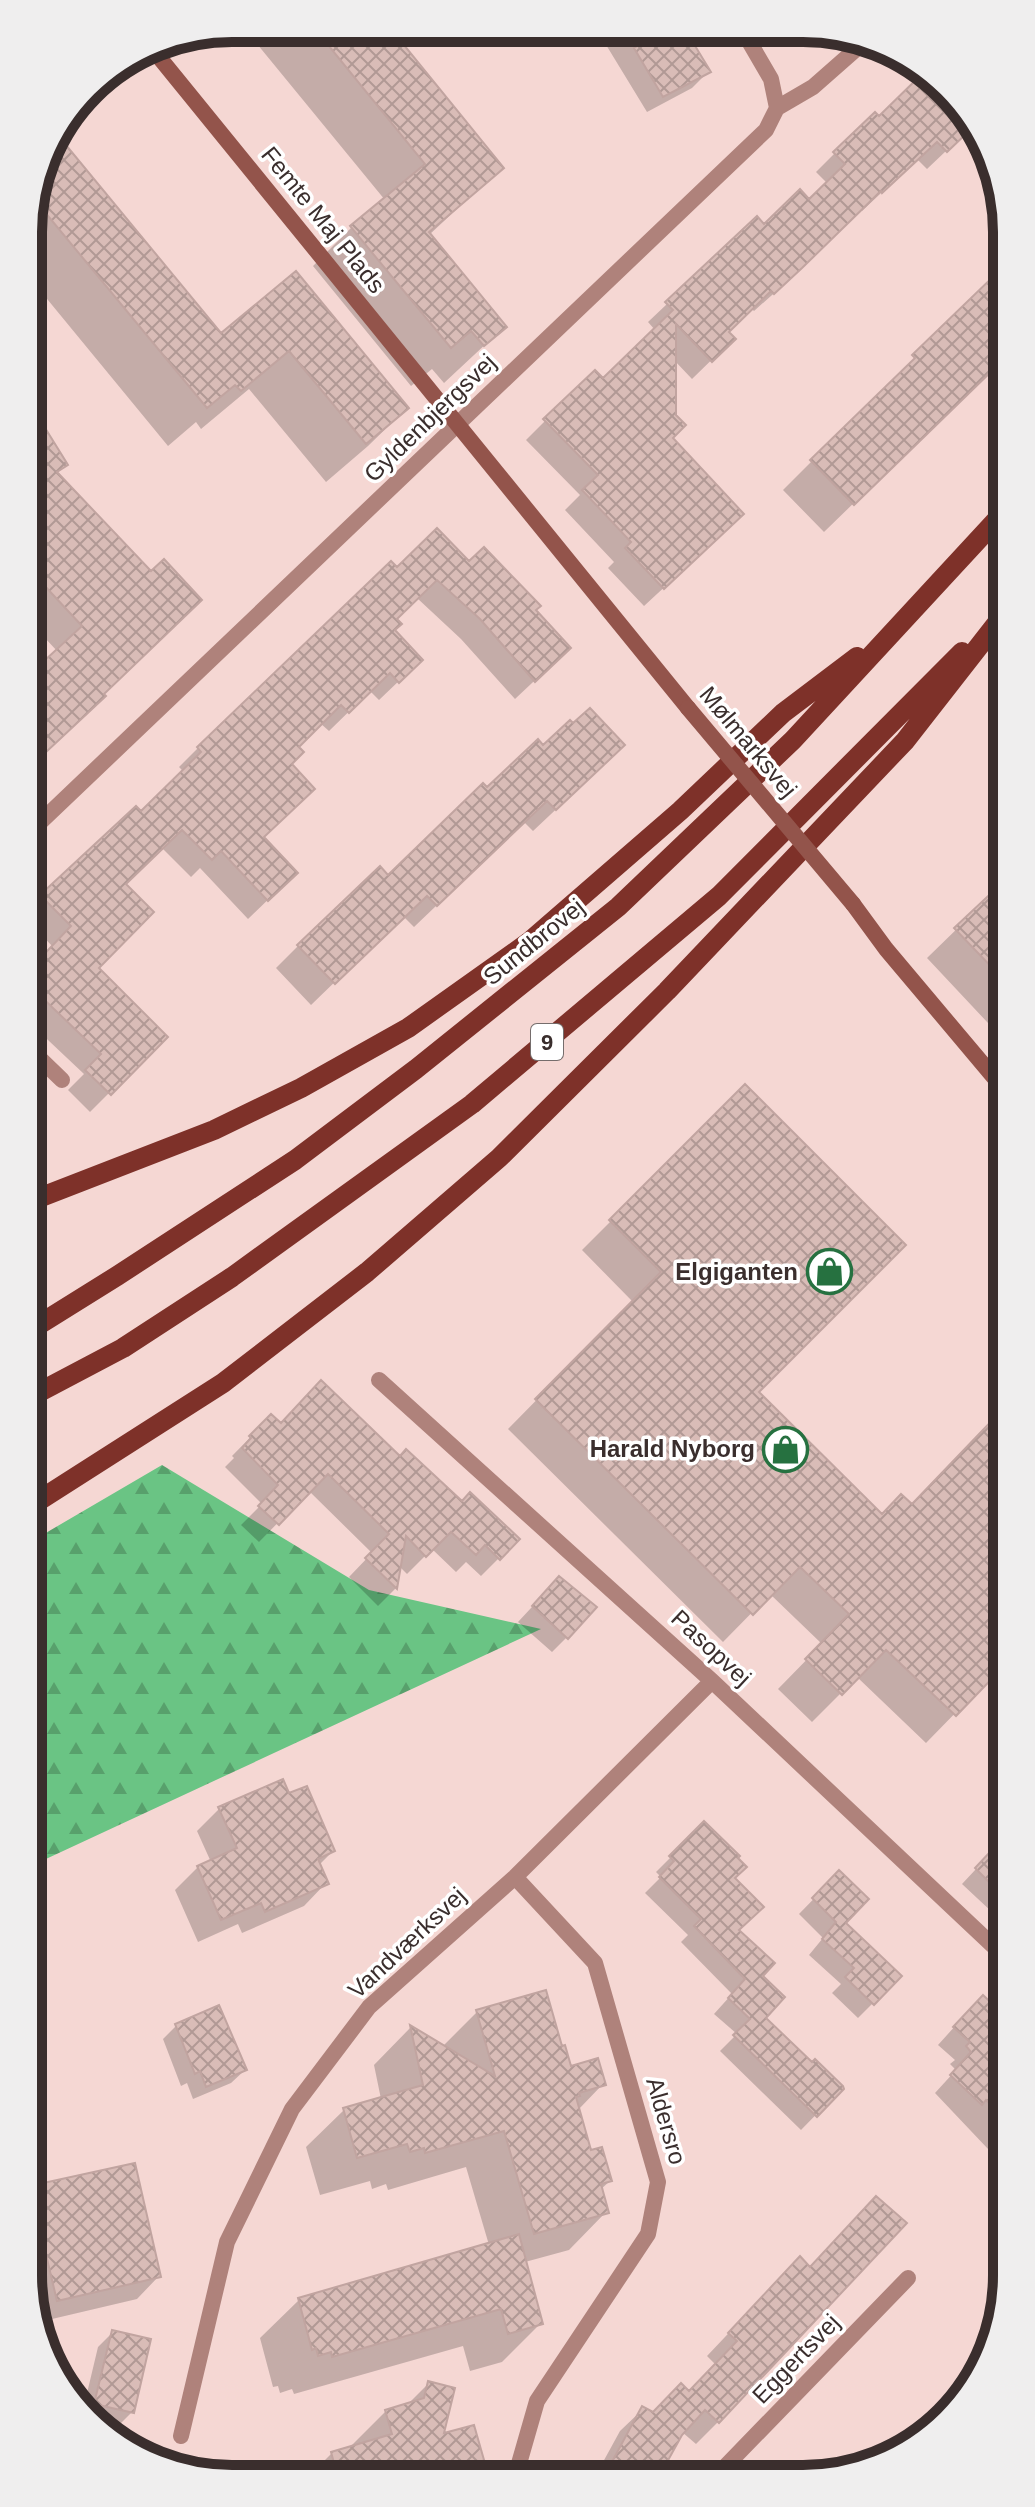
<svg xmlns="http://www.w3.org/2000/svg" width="1035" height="2507" font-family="Helvetica,sans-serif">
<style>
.forest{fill:url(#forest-firs)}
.shadow{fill:#0003}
.building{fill:url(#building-cross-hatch);stroke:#c1a4a0;stroke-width:2}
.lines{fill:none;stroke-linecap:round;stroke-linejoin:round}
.street{stroke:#af827b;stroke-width:16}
.secondary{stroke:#93544b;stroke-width:16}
.primary{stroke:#7e3129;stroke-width:20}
.secondary-bridge{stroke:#93544b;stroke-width:16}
.labels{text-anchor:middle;stroke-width:7;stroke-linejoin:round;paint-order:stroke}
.shield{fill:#fff;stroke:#756d6c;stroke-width:2}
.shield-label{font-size:22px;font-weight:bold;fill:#3a2e2d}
.street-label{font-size:24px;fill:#3a2e2d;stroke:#fff}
.poi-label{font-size:24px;font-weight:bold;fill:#3a2e2d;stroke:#fff;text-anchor:end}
.rim{fill:none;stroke:#3a2e2d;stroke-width:10}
</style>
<defs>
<pattern id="forest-firs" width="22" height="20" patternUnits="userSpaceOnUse" patternTransform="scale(2)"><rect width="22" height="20" fill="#6ac484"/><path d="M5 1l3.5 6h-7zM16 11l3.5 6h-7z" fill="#58a06c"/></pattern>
<pattern id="building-cross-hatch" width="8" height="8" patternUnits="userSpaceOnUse" patternTransform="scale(2)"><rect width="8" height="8" fill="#d9bcb7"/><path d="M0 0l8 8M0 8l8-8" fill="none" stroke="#b19995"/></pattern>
</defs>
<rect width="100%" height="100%" fill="#f5d7d3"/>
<path class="forest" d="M162,1465L369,1590L541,1629L33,1865L32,1541Z"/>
<path class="shadow" d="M244,28L388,29L502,167L429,235L504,327L444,383L432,369L411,386L313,266L352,227L385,200Z
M597,30L682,31L708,72L692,88L647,112Z
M879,119L956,121L966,132L927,169L917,159L862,211L860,208L781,287L754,311L751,308L727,332L733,339L692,379L674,360L670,438L723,533L644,606L608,568L614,562L565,510L580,495L526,440L545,421L603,381L655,330L648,322L667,304L764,227L809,202L828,184L816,172L835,153Z
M55,135L220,336L296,274L407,408L368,446L326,482L249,389L201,429L196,422L168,446L29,277L28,218L49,141Z
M1000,273L1001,360L824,532L783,490Z
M29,406L65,465L56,474L151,574L30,766V678L58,652L30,622Z
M469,564L534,610L549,667L515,699L461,639L417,598L394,620L393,630L401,679L379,700L370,691L329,731L320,723L296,747L262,837L276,892L248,919L200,868L191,877L162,848L124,884L96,968L165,1037L90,1112L68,1090L84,1074L31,1024V970L53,947L31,924V908L141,814L184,772L179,767L198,748L397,570Z
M600,768L533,831L524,822L414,927L403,916L311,1005L276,968L298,946L388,877L487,790Z
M1002,885L1003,1039L927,958Z
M745,1087L756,1392L1005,1662L926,1743L857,1677L812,1722L778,1689L822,1644L770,1594L723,1642L508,1429L633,1302L582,1250Z
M321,1382L499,1558L481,1576L466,1562L456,1572L432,1549L407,1574L399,1566L396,1588L378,1606L349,1577L372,1553L309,1491L259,1542L241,1525L262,1504L225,1467L234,1458L232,1456L271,1416L280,1425Z
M544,1594L567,1637L552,1652L518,1622Z
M288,1796L333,1851L319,1865L326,1883L304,1906L242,1933L238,1924L198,1942L175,1890L198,1867L211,1862L197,1831L219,1809Z
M704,1824L733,1878L737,1930L760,1977L763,2018L842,2088L801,2130L720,2051L737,2034L714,2014L732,1994L681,1942L688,1935L645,1893L661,1877L656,1872Z
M1005,1838V1899L992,1912L962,1884Z
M839,1873L843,1923L900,1976L858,2018L832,1993L841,1984L809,1955L823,1938L799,1914Z
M477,2012L561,2048L570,2069L603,2084L578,2110L590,2153L610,2181L600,2190L606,2212L569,2250L525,2262L541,2323L502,2362L470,2371L463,2346L294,2394L292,2389L280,2393L278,2386L273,2387L260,2338L299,2300L489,2245L466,2167L388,2190L386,2184L372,2189L370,2181L320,2195L306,2147L344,2110L381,2099L374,2065L411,2027L442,2047Z
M966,2014L1006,2020V2168L935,2093L956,2070L950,2064L955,2060L938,2045Z
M176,2026L245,2070L231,2083L193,2099L187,2083L181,2086L163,2039Z
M34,2187L159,2276L137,2299L35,2323Z
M778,2281L718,2422L696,2444L682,2432L659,2473H597L620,2431L643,2409L653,2414L689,2393L716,2365L707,2356Z
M113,2332L132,2412L117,2427L92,2421L83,2410L98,2347Z
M429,2383L442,2436L486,2474L288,2475L293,2470L324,2461L332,2453L348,2449L386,2411L407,2405Z"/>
<path class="building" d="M315,29H391L504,168L429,232L507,327L484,346L471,331L451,348L350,226L425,164Z
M638,31H686L711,72L663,97L634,48L644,42Z
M922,74L963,116L958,121L968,132L947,152L937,142L882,193L881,191L802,268L774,294L771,291L729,332L736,339L712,362L676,324V415L686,425L673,438L744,514L664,589L625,548L631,542L582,490L598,475L543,419L595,370L603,378L673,310L665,302L757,216L764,224L800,189L809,199L845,164L833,152L875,112L879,116Z
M56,133L221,333L296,271L409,408L366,444L289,351L241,391L235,385L207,408L34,199L49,141Z
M1000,270L1001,362L854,505L810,460L915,358L912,355Z
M29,402L68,465L57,472L151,571L164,559L202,600L104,694L106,696L30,767V674L82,626L30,570Z
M437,528L469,561L484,547L541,606L536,610L571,648L535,682L480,619L437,580L397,619L402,624L395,630L423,660L399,683L390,673L349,713L341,705L299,747L304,752L292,764L315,789L264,837L298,873L268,901L221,851L212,860L182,830L126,884L154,912L99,968L168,1037L111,1095L85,1070L101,1054L31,987V968L71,926L40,895L136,806L141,811L201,752L197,747L391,561L397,567Z
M590,708L625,745L556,810L547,801L437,906L427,896L335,984L297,945L380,866L388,875L483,783L487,787L538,739L543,745L570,720L573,723Z
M1002,883L1003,979L954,928Z
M745,1084L906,1245L759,1392L882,1514L901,1494L912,1504L1004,1408L1005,1665L956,1716L886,1650L842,1695L805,1659L849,1614L800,1567L753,1615L535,1399L661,1272L609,1220Z
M321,1380L400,1456L406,1449L462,1501L470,1492L520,1539L500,1560L485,1545L476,1555L451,1532L426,1557L406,1536L397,1589L365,1558L389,1534L328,1474L279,1525L258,1506L278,1485L242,1448L251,1438L249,1436L271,1414L281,1423Z
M559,1576L597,1607L568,1639L532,1606Z
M283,1779L289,1793L307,1786L335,1851L318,1859L329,1884L265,1912L261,1903L221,1920L197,1866L237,1848L218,1807Z
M704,1821L740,1856L738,1858L747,1867L735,1878L764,1907L739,1930L775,1963L763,1976L785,1997L766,2018L812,2062L815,2059L843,2086L844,2089L817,2117L733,2035L750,2019L728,1998L745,1979L694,1926L701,1919L659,1877L674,1861L669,1856Z
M1005,1836V1898L975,1868Z
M839,1870L869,1899L846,1923L902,1976L874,2005L845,1977L854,1968L822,1939L836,1922L812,1898Z
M546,1990L562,2046L565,2045L571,2066L598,2058L606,2085L579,2093L580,2096L576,2097L591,2150L602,2147L612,2181L601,2184L609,2213L534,2234L504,2131L425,2153L424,2148L410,2152L407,2144L357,2158L343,2108L423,2085L410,2025L495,2076L476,2010Z
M983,1995L1006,2017V2120L986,2100L982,2105L950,2075L971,2052L966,2046L970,2042L953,2027Z
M219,2005L247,2070L206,2087L200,2071L195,2074L175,2024Z
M135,2163L161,2277L57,2301L34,2204V2185Z
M876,2196L907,2223L719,2423L705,2410L682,2435L661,2473H606L642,2406L653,2412L681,2383L689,2391L737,2341L728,2333L800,2256L810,2267Z
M519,2234L543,2324L508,2334L501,2309L332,2357L331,2352L318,2356L316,2348L312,2350L298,2298Z
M112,2330L151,2339L134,2413L94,2404Z
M428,2381L455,2388L444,2433L474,2425L488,2474H337L331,2452L392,2434L385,2410L424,2398Z"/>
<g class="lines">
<path class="street" d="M743,31L771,79L777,108
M30,832L766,130L777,108L813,87L863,43
M31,1050L62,1080
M379,1380L712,1681L1006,1958
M515,1877L595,1963L658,2182L648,2234L537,2401L516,2474
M181,2436L227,2242L292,2109L369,2007L515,1877L712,1681
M719,2473L908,2278"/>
<path class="secondary" d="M150,46L688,708
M853,904L886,949L1003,1088"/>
<path class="primary" d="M31,1201L214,1130L301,1088L408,1028L529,942L680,811L783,713L857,657
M32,1329L117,1276L295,1160L416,1069L618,907L793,740L1001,515
M32,1396L123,1348L232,1277L472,1104L719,896L962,652
M32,1505L223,1383L367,1272L499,1158L667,991L905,741L1001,618"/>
<path class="secondary-bridge" d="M688,708L853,904"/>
</g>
<defs>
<symbol id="shop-ring" viewBox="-11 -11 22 22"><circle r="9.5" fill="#fff" stroke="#267140" stroke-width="1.5"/><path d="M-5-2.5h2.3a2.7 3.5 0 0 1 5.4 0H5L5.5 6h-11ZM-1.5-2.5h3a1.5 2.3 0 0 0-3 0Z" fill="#267140"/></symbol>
</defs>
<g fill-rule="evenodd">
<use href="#shop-ring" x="804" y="1246" width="51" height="51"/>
<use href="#shop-ring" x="760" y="1424" width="51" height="51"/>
</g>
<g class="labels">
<rect class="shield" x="531" y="1024" width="32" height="36" rx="6"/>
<g class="shield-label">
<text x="547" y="1050">9</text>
</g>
<g class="street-label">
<text transform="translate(323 220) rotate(51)" y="8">Femte Maj Plads</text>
<text transform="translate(430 418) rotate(-44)" y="8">Gyldenbjergsvej</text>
<text transform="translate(748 742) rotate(50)" y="8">Mølmarksvej</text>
<text transform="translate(534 942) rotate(-39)" y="8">Sundbrovej</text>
<text transform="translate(711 1648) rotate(43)" y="8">Pasopvej</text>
<text transform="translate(407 1943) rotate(-43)" y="8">Vandværksvej</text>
<text transform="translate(666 2121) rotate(74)" y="8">Aldersro</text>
<text transform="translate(796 2359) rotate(-46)" y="8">Eggertsvej</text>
</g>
<g class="poi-label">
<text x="798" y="1280">Elgiganten</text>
<text x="755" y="1457">Harald Nyborg</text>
</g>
</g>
<path d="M0 0H1035V2507H0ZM232 42H803A190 190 0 0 1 993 232V2275A190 190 0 0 1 803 2465H232A190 190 0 0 1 42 2275V232A190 190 0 0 1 232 42Z" fill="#efeeee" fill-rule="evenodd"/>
<path class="rim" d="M232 42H803A190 190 0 0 1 993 232V2275A190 190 0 0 1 803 2465H232A190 190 0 0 1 42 2275V232A190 190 0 0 1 232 42Z"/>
</svg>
